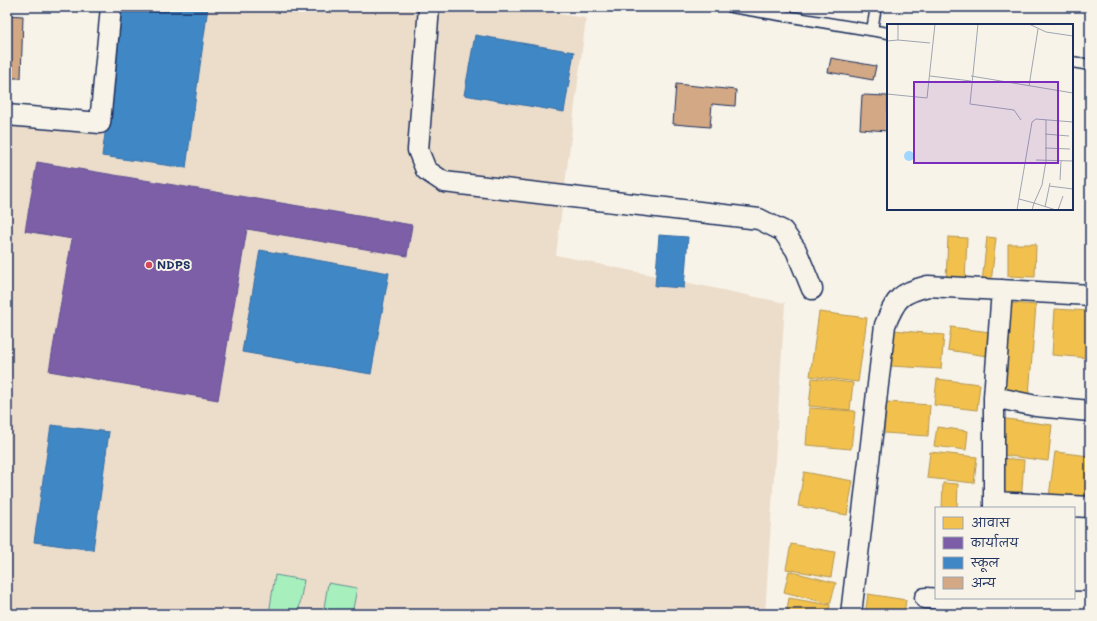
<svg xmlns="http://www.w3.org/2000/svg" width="1097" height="621" font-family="Mali,'Playpen Sans Deva',sans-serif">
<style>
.built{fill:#ecdcca}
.grass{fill:#a7f0be;stroke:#61908e}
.homes{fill:#f2c14e;stroke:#b29553}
.offices{fill:#7b5ea7;stroke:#5e5091}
.schools{fill:#3f88c5;stroke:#346da6}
.building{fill:#d3a885;stroke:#1b2f5e}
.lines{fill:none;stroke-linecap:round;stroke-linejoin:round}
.lane-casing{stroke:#1b2f5e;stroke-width:13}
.street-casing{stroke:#1b2f5e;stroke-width:23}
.lane{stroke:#f7f3e8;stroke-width:10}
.street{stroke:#f7f3e8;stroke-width:20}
.poi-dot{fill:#d1495b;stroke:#f7f3e8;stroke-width:1.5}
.labels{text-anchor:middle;stroke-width:4;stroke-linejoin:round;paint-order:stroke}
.poi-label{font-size:12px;font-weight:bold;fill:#1b2f5e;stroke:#f7f3e8;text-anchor:start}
.inset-road{fill:none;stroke:#9fa5b1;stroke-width:1}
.view{fill:#7b2cbf;fill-opacity:0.15;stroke:#7b2cbf;stroke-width:2}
.inset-edge{fill:none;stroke:#1b2f5e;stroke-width:2}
</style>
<rect width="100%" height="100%" fill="#f7f3e8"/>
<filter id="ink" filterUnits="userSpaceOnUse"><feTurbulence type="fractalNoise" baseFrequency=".025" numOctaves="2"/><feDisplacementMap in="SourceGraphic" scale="8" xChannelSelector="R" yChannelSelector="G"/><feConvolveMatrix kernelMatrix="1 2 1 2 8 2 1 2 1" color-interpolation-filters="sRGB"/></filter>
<g filter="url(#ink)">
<path class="built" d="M111,7H509L586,18L556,255L785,303L765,614H7V115L100,123Z"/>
<path class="grass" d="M275,575L304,580L298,614H269Z
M328,583L357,588L352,614H323Z"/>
<path class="homes" d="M948,237L967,238L965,282L946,281Z
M987,237L996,238L991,283L982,282Z
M1008,244H1036L1035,277L1008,276Z
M1010,303L1036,305L1029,395L1003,393Z
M1055,309L1090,311V358L1052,355Z
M819,312L867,318L858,382L810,376Z
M951,327L990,332L987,356L948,350Z
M894,330L944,335L941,369L891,366Z
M812,378L853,383L850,410L809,406Z
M937,379L980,384L977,410L934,405Z
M887,402L930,405L928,436L884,433Z
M809,408L855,411L851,449L806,445Z
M999,418L1052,425L1048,461L994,454Z
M937,427L968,431L966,450L934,446Z
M930,452L977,457L974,483L927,478Z
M1055,452L1090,456V501L1049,496Z
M998,458L1024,460L1021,503L994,501Z
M804,472L853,481L847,515L798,506Z
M943,483L958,484L957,508H942Z
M1090,527V574H1086Z
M791,544L835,552L831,577L786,569Z
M789,571L836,583L830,604L784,592Z
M868,594L906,600L904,614H865Z
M789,598L830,605L829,614H786Z"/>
<path class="offices" d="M37,162L412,225L407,256L247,229L218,400L49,371L72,239L25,231Z"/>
<path class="schools" d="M122,7H208L186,168L102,156Z
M475,35L574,52L564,112L464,95Z
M659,235L688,237L684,288L655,286Z
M260,250L389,273L371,374L242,352Z
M51,425L109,432L93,550L34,542Z"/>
<path class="building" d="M7,15L23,16L21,78H7Z
M831,58L876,66L873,80L828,72Z
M676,84L736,90L735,106L712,104L710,127L673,124Z
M862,95L888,96V131L860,129Z"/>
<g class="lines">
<defs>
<path id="lane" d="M731,7L888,33
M872,30L876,7
M1072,62L1090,65"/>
<path id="street" d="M429,7L418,150L426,170L444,182L759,219L783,231L796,250L812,289
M7,115L100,123L111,7
M994,397L1036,406L1090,411
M994,502L1090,507
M994,508V397L1002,290
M925,598L980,601L1090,602
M851,614L885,325C896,298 900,293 928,286L1090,295"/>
</defs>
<use href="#lane" class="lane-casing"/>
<use href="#street" class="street-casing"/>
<use href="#lane" class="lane"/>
<use href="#street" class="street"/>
</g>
</g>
<circle class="poi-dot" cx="149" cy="265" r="4"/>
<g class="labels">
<g class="poi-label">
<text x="157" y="269">NDPS</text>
</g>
</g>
<g transform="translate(887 24)">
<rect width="186" height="186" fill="#f7f3e8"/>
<path d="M17 132a5 5 0 1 1 10 0a5 5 0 1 1-10 0Z" fill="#a0d6ff"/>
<path class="inset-road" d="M91,0L83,80L127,86L134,96M142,0L159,8L186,12M11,16L43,19M0,17L11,16V0M43,52L84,57M84,52L186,69M142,62L151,5M0,70L40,74L48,0M158,110L182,112M158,124L183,125M149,136L186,137M173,156L174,137M162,162L186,165M132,175L147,179L155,161L159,137V96M158,183L163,159M130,186L145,98L149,95L186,98M145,186L147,179L169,186M171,186L176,172"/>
<path class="view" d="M27,58H171V139H27Z"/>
<rect width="186" height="186" class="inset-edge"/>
</g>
<rect width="1097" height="621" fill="none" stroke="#f7f3e8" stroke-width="24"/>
<rect x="12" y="12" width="1073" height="597" fill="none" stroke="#1b2f5e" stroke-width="1.5" filter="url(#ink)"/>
<rect x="935" y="507" width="140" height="92" fill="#f7f3e8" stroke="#9fa5b1"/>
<rect x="943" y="517" width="20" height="12" fill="#f2c14e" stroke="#9fa5b1"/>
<text x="971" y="527" font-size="12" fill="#1b2f5e">आवास</text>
<rect x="943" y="537" width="20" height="12" fill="#7b5ea7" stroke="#9fa5b1"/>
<text x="971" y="547" font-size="12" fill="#1b2f5e">कार्यालय</text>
<rect x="943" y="557" width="20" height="12" fill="#3f88c5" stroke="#9fa5b1"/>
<text x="971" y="567" font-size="12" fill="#1b2f5e">स्कूल</text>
<rect x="943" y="577" width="20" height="12" fill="#d3a885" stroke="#9fa5b1"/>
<text x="971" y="587" font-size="12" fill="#1b2f5e">अन्य</text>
</svg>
